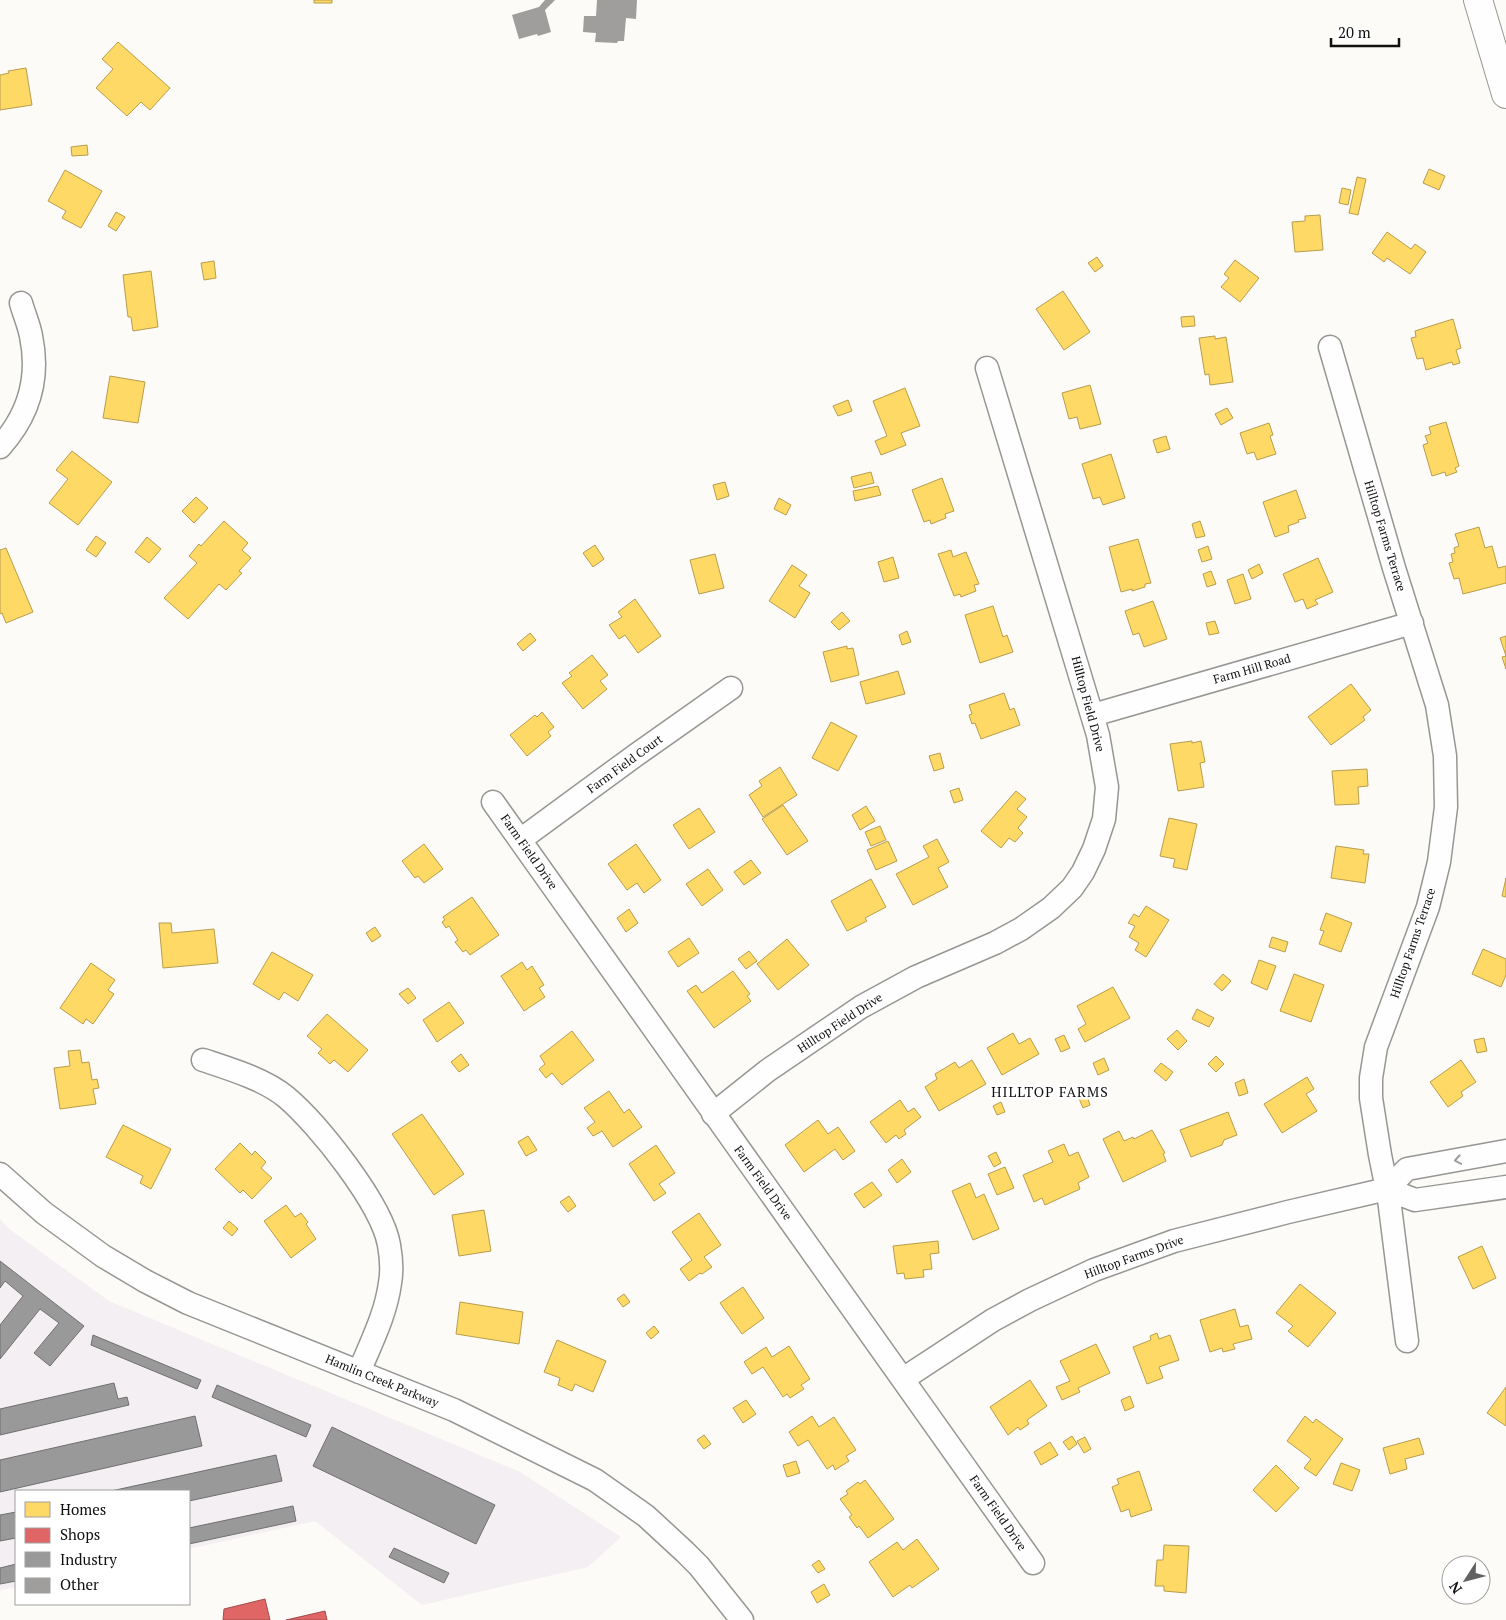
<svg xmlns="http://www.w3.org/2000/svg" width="1506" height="1620" font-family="'PT Serif',serif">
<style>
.industrial{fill:#f4eff2}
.homes{fill:#ffd966;stroke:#b79d4c}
.shops{fill:#e06666;stroke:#a24c4c}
.industry{fill:#999;stroke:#707070}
.building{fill:#a09e9c}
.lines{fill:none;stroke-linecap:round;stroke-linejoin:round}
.minor-casing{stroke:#969694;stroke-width:25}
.tertiary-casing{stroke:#969694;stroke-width:30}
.minor{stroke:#fffefe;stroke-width:22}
.tertiary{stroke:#fffefe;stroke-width:28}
.oneway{stroke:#9f9f9f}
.labels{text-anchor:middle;stroke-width:5;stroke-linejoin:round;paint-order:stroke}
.street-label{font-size:12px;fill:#101010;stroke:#fff}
.neighbourhood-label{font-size:14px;letter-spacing:1px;fill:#101010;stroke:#fff}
</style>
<rect width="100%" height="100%" fill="#fcfbf7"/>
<path class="industrial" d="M0,1219L8,1228L109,1301L520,1472L621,1537L588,1567L422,1605L315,1521L189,1549V1491H16V1587L0,1590Z"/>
<path class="homes" d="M314,0H332V3H314Z
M118,42L170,88L150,110L141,102L127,116L96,88L113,69L102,59Z
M26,68L32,105L0,110V75L9,73L8,71Z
M87,145L88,155L72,156L71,147Z
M1429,169L1445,176L1439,190L1423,183Z
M65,170L102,191L81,228L62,218L66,211L48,201Z
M1357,177L1366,179L1358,215L1349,213Z
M1342,188L1351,190L1348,205L1339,203Z
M116,212L125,217L116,231L108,226Z
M1320,215L1323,250L1295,252L1292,222L1305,221V216Z
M1387,232L1411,249L1415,244L1426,252L1410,274L1387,258L1384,262L1372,253Z
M1097,257L1103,266L1095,272L1088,263Z
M1235,260L1259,278L1240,302L1221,287L1229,278L1224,274Z
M214,261L216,278L204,280L201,263Z
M151,271L158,327L133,331L131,317H128L123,275Z
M1063,291L1090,332L1064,350L1036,309Z
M1194,316L1195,326L1182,327L1181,317Z
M1453,319L1461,348L1456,350L1460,363L1453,365L1452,362L1426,370L1423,358L1417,359L1411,338L1416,337L1415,331Z
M1215,336V339L1226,337L1233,382L1210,385L1209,374L1205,375L1199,338Z
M110,376L145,382L138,423L103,418Z
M1090,385L1101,424L1080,429L1077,417L1069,419L1062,393Z
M905,388L920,426L901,433L906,445L881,455L875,441L887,436L873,401Z
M848,400L852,411L838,416L833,406Z
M1227,408L1233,418L1221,425L1215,414Z
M1446,422L1459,466L1455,468L1457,472L1446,476L1445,472L1432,476L1423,445L1428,443L1425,436L1431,434L1429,427Z
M1269,423L1273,435L1270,436L1276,454L1257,460L1254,452L1247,454L1240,433Z
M1166,436L1170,449L1157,453L1153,440Z
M72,451L112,482L78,525L49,503L68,479L56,470Z
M1111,454L1125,498L1103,505L1100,497L1093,499L1082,464Z
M871,472L874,483L854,488L851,477Z
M942,478L954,511L945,514L946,518L931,524L930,520L924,522L912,490Z
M725,482L729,496L717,500L713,485Z
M878,486L881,495L855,501L853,491Z
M1296,490L1306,518L1298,520L1299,522L1288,526L1289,532L1275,537L1263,502Z
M196,497L208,508L194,523L182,511Z
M779,498L791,505L786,515L774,509Z
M224,521L248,543L242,550L251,558L239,571L242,573L226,590L219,584L188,619L164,598L197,563L189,556L199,544L201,546Z
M1200,521L1205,536L1196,538L1192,524Z
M1479,527L1485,548L1492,546L1498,568L1506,566V583L1463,594L1459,578L1454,579L1449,563L1453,562L1451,554L1455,553L1454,548L1459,546L1455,534Z
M96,536L106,543L96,557L86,550Z
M147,537L161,549L149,563L135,552Z
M1138,539L1151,583L1145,584V587L1132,591V589L1121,592L1109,547Z
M595,545L604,559L593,567L583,553Z
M1208,546L1212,559L1202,562L1198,550Z
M6,548L33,612L6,623L2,613L0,614V550Z
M951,550L953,557L966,552L979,584L974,585L976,591L961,597L960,594L954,596L938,554Z
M715,554L724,588L699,594L690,560Z
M893,557L899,578L884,582L878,562Z
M1318,558L1333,592L1315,600L1318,604L1307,609L1303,599L1295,602L1283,574Z
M1259,564L1263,573L1252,579L1248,570Z
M792,565L807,575L799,586L810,593L795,618L769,601Z
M1211,571L1216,584L1207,587L1203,574Z
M1243,574L1251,599L1235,604L1227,580Z
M635,599L661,636L638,653L625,635L619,639L609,625L622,617L618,612Z
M1153,601L1167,639L1144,647L1139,633L1133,635L1125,611Z
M993,606L1003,637L1007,635L1013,652L980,663L965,615Z
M842,612L850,621L839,630L831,622Z
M1215,621L1219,633L1209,635L1206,623Z
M907,631L911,642L902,645L899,635Z
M530,633L536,640L523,651L517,644Z
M1506,636V656L1500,638Z
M847,646V649L853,648L859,675L831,682L823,652Z
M592,655L608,675L600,681L607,689L583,709L562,683L572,676L569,673Z
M1506,656V669L1502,657Z
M898,671L905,694L866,704L860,682Z
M1351,684L1371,710L1363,717L1365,720L1331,745L1308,717Z
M1004,693L1010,710L1014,708L1020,725L981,739L975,723L972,724L969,715L972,714L969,705Z
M542,712L554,727L548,732L551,736L527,756L510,735L535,715L537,717Z
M831,722L857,736L838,771L812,758Z
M1192,741V743L1201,741L1205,762L1200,763L1204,787L1178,791L1170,744Z
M940,753L944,768L934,771L929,756Z
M780,767L797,795L763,817L749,795L762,786L759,781Z
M1367,769L1368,786L1358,787L1359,804L1335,805L1332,771Z
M959,788L963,800L954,803L950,791Z
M1016,791L1026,799L1017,809L1027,817L1018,828L1023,833L1015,842L1009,838L1001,848L981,831Z
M783,805L808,841L787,855L762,819Z
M866,806L875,821L860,830L852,815Z
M699,808L715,832L689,849L673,825Z
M1169,818L1197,824L1187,870L1173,867L1175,859L1160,856Z
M880,826L886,840L871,846L865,832Z
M937,839L949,862L938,868L948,887L913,905L896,874L929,857L923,846Z
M888,841L897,861L876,870L867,850Z
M424,844L443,869L424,883L418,876L415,878L402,861Z
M636,844L661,880L644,893L637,883L627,890L608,864Z
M1336,846L1364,850L1363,854H1369L1365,883L1331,878Z
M751,860L761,873L744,885L734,872Z
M708,869L723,890L702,906L686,884Z
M1506,878V897L1502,896Z
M871,879L886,907L865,918L867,921L847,931L831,901Z
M472,897L499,935L470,955L466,950L463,952L455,942L458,940L449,926L446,928L442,922L445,920L443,917Z
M1146,906L1169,920L1146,957L1135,950L1139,943L1129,937L1135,926L1128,923L1134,914L1139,917Z
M629,909L638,923L626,932L617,918Z
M1326,913L1352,923L1341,952L1319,944L1324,931L1320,930Z
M159,923H171L172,933L214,929L218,963L163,968Z
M375,927L381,936L372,942L366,933Z
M1272,937L1288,942L1285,952L1269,947Z
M689,938L699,953L678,967L668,952Z
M787,939L809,965L778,990L757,964Z
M1483,949L1506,959V975L1501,987L1472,974Z
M749,951L757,961L746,969L738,959Z
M272,952L313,975L298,1001L284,992L279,1000L253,984Z
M1259,960L1276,966L1267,990L1251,983Z
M522,962L527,970L532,966L544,985L539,988L545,997L524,1011L501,976Z
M91,963L115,980L108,990L114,994L93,1024L86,1019L83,1024L60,1008Z
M733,971L750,994L747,996L751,1001L714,1028L687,991L696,985L702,993Z
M1223,974L1231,981L1222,991L1214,984Z
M1294,974L1324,985L1311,1022L1280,1011Z
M1113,987L1130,1018L1085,1042L1078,1029L1086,1024L1077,1006Z
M408,988L416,998L408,1004L399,994Z
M449,1002L464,1023L437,1042L423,1020Z
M1197,1009L1214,1018L1209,1027L1192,1019Z
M327,1014L368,1050L348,1072L334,1060L330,1064L318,1053L322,1049L307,1036Z
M1177,1030L1187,1041L1178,1050L1167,1039Z
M572,1031L594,1060L562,1085L552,1073L546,1078L539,1069L545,1064L540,1056Z
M1013,1033L1019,1044L1030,1038L1039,1054L1002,1075L987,1048Z
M1064,1035L1070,1048L1061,1052L1055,1039Z
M1484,1038L1487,1051L1477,1053L1474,1040Z
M80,1050L82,1063L89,1062L92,1080L97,1079L99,1088L93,1089L96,1104L60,1109L54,1068L70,1066L68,1051Z
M461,1054L469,1065L459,1072L451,1062Z
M1216,1056L1224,1064L1216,1072L1208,1064Z
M1104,1058L1109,1070L1098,1075L1093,1063Z
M972,1060L986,1084L939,1111L925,1087L937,1079L935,1074L955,1062L959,1068Z
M1461,1060L1476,1082L1461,1092L1463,1096L1448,1107L1430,1082Z
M1161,1063L1173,1072L1166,1081L1154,1071Z
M1307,1077L1314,1089L1306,1094L1317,1111L1282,1133L1264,1104Z
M1244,1079L1248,1093L1239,1096L1235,1083Z
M609,1091L624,1113L629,1109L642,1127L613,1147L602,1131L593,1136L587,1128L595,1122L584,1108Z
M1086,1093L1090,1105L1083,1108L1078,1096Z
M900,1100L908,1112L914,1108L921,1117L904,1130L906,1134L899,1139L896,1135L886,1143L870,1122Z
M1001,1102L1005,1112L997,1115L993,1106Z
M1228,1112L1237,1135L1224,1140L1222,1145L1191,1157L1180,1130Z
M422,1114L464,1174L434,1195L392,1134Z
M818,1120L828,1134L838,1127L855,1151L843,1160L835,1149L804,1172L785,1145Z
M123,1125L171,1149L151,1189L140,1183L143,1176L106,1157Z
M1152,1130L1165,1153L1163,1154L1166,1161L1123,1182L1103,1139L1119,1131L1124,1141L1133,1137L1134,1139Z
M528,1136L537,1150L526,1156L518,1142Z
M240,1143L252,1155L255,1151L266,1162L261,1168L272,1178L252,1199L243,1190L240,1193L215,1169Z
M1064,1144L1069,1156L1078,1152L1089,1177L1078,1183L1080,1189L1045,1205L1042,1198L1034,1202L1023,1175L1053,1162L1048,1151Z
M656,1145L675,1173L659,1184L666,1193L654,1201L629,1164Z
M996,1152L1001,1163L994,1167L988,1156Z
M902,1159L911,1172L897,1183L888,1170Z
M1005,1167L1014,1188L997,1195L988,1174Z
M872,1182L882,1195L864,1208L854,1194Z
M970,1183L976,1198L984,1194L999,1229L973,1240L952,1191Z
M569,1196L576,1206L568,1212L560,1202Z
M286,1205L295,1217L301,1213L308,1222L306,1224L316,1239L291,1258L264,1221Z
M484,1210L491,1251L459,1256L452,1215Z
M699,1213L721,1245L704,1257L712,1267L702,1274L700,1273L689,1281L680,1269L692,1260L672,1232Z
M229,1221L238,1229L232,1236L223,1228Z
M938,1241L939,1253L930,1254L932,1269L923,1270L924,1277L905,1279L904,1273L897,1274L893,1246Z
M1482,1246L1496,1278L1473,1289L1458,1257Z
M1300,1284L1336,1313L1308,1347L1288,1331L1293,1326L1276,1313Z
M743,1287L764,1318L742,1334L720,1303Z
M624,1294L630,1302L623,1307L617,1299Z
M460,1302L523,1312L519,1344L456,1334Z
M1235,1309L1240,1327L1248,1325L1252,1339L1233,1344L1235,1349L1223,1352L1222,1348L1210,1352L1200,1320Z
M654,1326L659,1332L651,1339L646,1333Z
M1157,1333L1159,1339L1170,1335L1179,1360L1159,1367L1163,1378L1147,1384L1133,1347L1151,1340L1150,1336Z
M557,1340L606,1361L593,1392L575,1384L572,1391L558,1385L560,1378L544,1372Z
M1096,1344L1110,1373L1078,1388L1080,1392L1062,1400L1056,1387L1070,1381L1060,1361Z
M789,1346L810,1379L801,1385L804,1389L790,1398L787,1394L783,1397L763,1367L752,1374L744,1362L766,1347L772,1357Z
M1030,1380L1047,1406L1027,1420L1029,1424L1020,1430L1018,1427L1008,1435L990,1407Z
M1506,1387V1426L1487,1413Z
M1130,1396L1134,1407L1125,1411L1121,1400Z
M746,1400L756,1414L743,1423L733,1408Z
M812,1416L819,1427L834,1417L856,1450L846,1456L849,1461L835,1470L833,1465L827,1469L808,1440L798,1446L789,1432Z
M1305,1416L1313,1423L1316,1419L1343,1439L1316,1476L1304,1468L1311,1459L1287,1441Z
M704,1435L711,1444L704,1449L697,1440Z
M1072,1436L1077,1444L1069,1450L1063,1442Z
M1085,1437L1091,1449L1084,1453L1077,1441Z
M1419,1438L1424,1454L1405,1459L1407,1469L1390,1474L1383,1448Z
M1050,1442L1058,1455L1041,1465L1034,1452Z
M796,1461L800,1473L787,1477L783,1465Z
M1341,1463L1360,1470L1352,1491L1333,1484Z
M1276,1465L1299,1488L1276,1512L1253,1490Z
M1139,1471L1152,1510L1131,1517L1129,1509L1121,1512L1112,1487L1119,1484L1117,1479Z
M865,1480L894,1519L868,1538L859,1526L857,1528L849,1517L852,1515L840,1499L848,1494L846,1491L858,1482L860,1484Z
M917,1539L939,1569L912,1588L910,1585L893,1597L869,1562L897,1542L903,1550Z
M1164,1545L1189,1546L1186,1593L1164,1591V1586H1155L1157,1560H1163Z
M819,1560L825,1569L818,1573L812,1565Z
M824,1584L830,1595L817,1603L811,1592Z"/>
<path class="shops" d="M265,1599L270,1620H223L224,1609Z
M325,1611L327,1620H286Z"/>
<path class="industry" d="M0,1261L84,1326L50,1366L34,1353L59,1323L40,1309L0,1359V1325L23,1296L5,1281L0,1288Z
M93,1335L201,1380L197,1389L91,1345Z
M114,1383L118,1399L127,1397L129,1405L0,1435V1409Z
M217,1385L311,1425L306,1437L212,1397Z
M195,1416L202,1446L0,1492V1460Z
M332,1427L495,1505L476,1544L313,1466Z
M276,1455L282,1481L189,1501V1491H111Z
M293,1506L296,1521L189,1544V1528Z
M16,1512V1538L0,1541V1515Z
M394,1548L449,1573L444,1583L389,1557Z
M16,1564V1581L0,1584V1568Z"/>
<path class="building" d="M545,0H555L545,10L551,32L538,36L537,34L519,39L512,15L539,7Z
M597,0H637L636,19L626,18L624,41H618L617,43L595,42L596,33L583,32L584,16H596Z"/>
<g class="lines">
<defs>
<path id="minor" d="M1330,347L1394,568L1437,705L1445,756L1446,807L1439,862L1428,907L1376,1047L1371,1078V1098L1380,1155L1389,1199L1407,1341
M0,447C29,415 40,379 31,336C29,325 24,314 21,303
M1093,715L1412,623
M493,802L1033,1563
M520,840L636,755L731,688
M203,1060C230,1069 264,1079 286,1097C318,1124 382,1204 389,1245C391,1256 392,1272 390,1283C386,1314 371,1343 359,1372
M713,1114L767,1071L861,1007L916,977L995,943L1021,929L1051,908L1072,888L1083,872L1094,849L1104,819L1107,787L1098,735L987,368
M0,1174L44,1213L103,1256L145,1281L188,1303L454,1410L595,1480L646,1516L685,1552L699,1566L742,1620
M1387,1189L1415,1200L1506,1187
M903,1379L993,1320L1030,1300L1094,1270L1174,1241L1288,1212L1387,1189L1407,1169L1506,1151"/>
<path id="tertiary" d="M1478,0L1506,94"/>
</defs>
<use href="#minor" class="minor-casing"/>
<use href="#tertiary" class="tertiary-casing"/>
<use href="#minor" class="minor"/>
<use href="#tertiary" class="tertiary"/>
</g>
<defs><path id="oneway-chevron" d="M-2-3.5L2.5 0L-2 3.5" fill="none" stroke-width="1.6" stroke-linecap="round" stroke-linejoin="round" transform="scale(1.25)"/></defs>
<use class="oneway" href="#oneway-chevron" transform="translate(1458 1160) rotate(170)"/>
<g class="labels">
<g class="street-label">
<text transform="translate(1385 536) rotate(73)" y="4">Hilltop Farms Terrace</text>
<text transform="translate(1252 669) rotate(-16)" y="4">Farm Hill Road</text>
<text transform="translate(1088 704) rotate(75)" y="4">Hilltop Field Drive</text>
<text transform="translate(625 764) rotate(-36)" y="4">Farm Field Court</text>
<text transform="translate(529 852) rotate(55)" y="4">Farm Field Drive</text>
<text transform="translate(1413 943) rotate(-71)" y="4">Hilltop Farms Terrace</text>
<text transform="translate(840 1023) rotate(-33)" y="4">Hilltop Field Drive</text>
<text transform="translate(763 1183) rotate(54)" y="4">Farm Field Drive</text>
<text transform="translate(1134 1257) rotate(-20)" y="4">Hilltop Farms Drive</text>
<text transform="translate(382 1381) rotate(22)" y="4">Hamlin Creek Parkway</text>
<text transform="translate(998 1513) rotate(55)" y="4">Farm Field Drive</text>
</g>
<g class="neighbourhood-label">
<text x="1050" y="1097">HILLTOP FARMS</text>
</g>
</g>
<rect x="15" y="1490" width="175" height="115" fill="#ffffff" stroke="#9f9f9f"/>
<rect x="25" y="1502" width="25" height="15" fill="#ffd966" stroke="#9f9f9f"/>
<text x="60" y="1515" font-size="15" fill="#101010">Homes</text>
<rect x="25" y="1528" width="25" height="15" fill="#e06666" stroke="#9f9f9f"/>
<text x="60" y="1540" font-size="15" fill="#101010">Shops</text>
<rect x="25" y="1552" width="25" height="15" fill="#999999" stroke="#9f9f9f"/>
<text x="60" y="1565" font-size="15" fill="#101010">Industry</text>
<rect x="25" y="1578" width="25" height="15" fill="#a09e9c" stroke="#9f9f9f"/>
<text x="60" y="1590" font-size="15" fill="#101010">Other</text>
<g transform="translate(1466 1580) rotate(234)"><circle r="24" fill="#ffffff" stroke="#9f9f9f"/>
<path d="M0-4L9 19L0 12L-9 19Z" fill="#636261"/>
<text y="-8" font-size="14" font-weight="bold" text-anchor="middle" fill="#101010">N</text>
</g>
<path d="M1331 38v8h68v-8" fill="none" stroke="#101010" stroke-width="2.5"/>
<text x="1338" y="38" font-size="15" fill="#101010" stroke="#ffffff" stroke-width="4" paint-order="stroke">20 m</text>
</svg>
